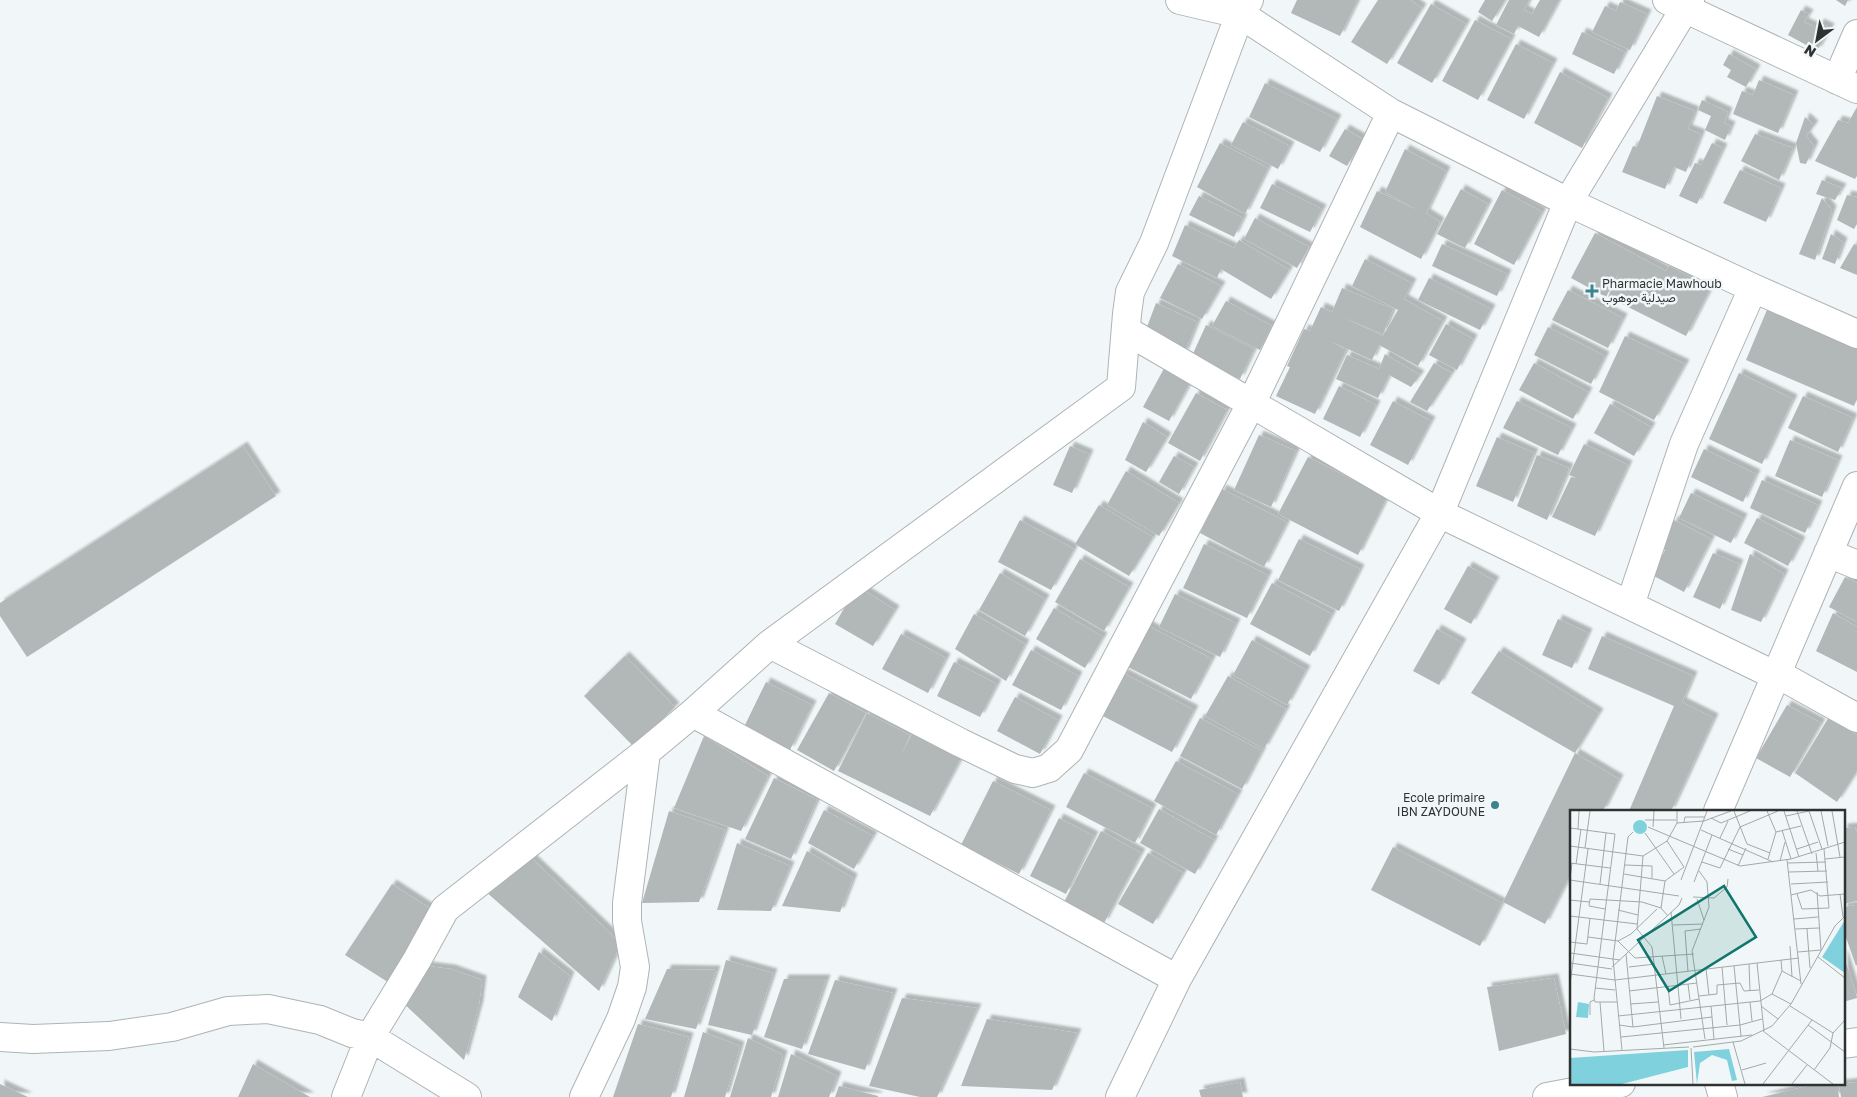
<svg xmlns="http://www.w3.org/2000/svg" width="1857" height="1097" font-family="'Golos Text',Vazirmatn,sans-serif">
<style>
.building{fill:#b2b7b8;filter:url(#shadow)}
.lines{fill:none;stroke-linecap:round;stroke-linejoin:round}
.street-casing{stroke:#aeb3b4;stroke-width:30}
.street{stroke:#fff;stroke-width:28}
.poi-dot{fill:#3e848e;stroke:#f1f7f8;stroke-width:2}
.labels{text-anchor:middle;stroke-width:5;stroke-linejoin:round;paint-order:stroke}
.poi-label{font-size:12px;fill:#303232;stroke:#f1f7f8;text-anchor:start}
.inset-road{fill:none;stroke:#a4a8a9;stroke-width:1}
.view{fill:#0f766e;fill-opacity:0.15;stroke:#0f766e;stroke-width:2.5}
.inset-edge{fill:none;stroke:#303232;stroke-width:2.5}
</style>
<defs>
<filter id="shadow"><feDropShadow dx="4.5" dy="-4.5" stdDeviation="1" flood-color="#0004"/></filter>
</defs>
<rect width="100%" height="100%" fill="#f1f7f8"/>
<path class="building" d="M1297,0H1356L1357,1L1340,36L1291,13Z
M1378,0H1410L1422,8L1387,64L1351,42Z
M1485,0H1505L1492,21L1478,12Z
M1509,0H1529L1524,10L1532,14L1540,0H1559L1539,37L1518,26L1514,34L1496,25Z
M1836,0H1848L1845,6Z
M1620,2L1647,14L1630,50L1592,32L1605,6L1616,11Z
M1431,4L1466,24L1432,83L1397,63Z
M1801,10L1809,14L1804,22L1817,28L1820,23L1830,28L1817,51L1788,35Z
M1475,20L1511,39L1478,100L1442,81Z
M1582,32L1625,52L1614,74L1572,54Z
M1516,44L1553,63L1524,119L1487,100Z
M1729,54L1756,69L1746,87L1727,77L1731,70L1723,65Z
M1560,72L1608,98L1582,148L1534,123Z
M1759,80L1794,95L1778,133L1733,114L1742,91L1753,95Z
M1265,83L1337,119L1320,152L1249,117Z
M1657,96L1695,111L1688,129L1701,134L1686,172L1674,167L1665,189L1622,172L1633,146L1637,147Z
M1702,100L1728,112L1724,123L1731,126L1725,140L1705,130L1711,116L1698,110Z
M1857,107V176L1855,179L1815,161L1838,120L1848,123Z
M1805,117L1814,125L1806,136L1814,146L1806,164L1800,163L1796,143Z
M1243,122L1290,146L1278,169L1231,145Z
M1345,129L1363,139L1347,166L1329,156Z
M1755,134L1793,148L1779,180L1741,161Z
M1220,143L1268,168L1245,214L1197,187Z
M1712,143L1723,148L1697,204L1679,196L1695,163L1701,165Z
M1405,149L1446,171L1426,213L1440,222L1421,259L1360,227L1377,191L1417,210L1385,192Z
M1740,170L1781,188L1766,222L1723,203Z
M1822,180L1842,188L1835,200L1816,194Z
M1272,184L1322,209L1310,232L1260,208Z
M1461,189L1488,204L1465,248L1437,234Z
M1502,190L1542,212L1514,265L1474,244Z
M1847,195L1857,197V224L1854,229L1837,220Z
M1199,196L1243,218L1234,237L1189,215Z
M1822,198L1832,210L1815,260L1799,254Z
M1255,218L1309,247L1297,268L1244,239Z
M1185,225L1234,248L1239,240L1289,270L1271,299L1221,269L1217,278L1172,256Z
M1595,233L1666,271L1669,266L1711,287L1686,336L1608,297L1620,270L1606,297L1571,278Z
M1831,234L1843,242L1835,264L1822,259Z
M1442,244L1507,274L1497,296L1432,266Z
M1854,244L1857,245V275L1840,268Z
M1365,259L1412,283L1404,299L1443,321L1418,366L1379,345L1372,360L1330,341L1346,350L1315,414L1276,396L1290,367L1287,366L1304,329L1310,331L1321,307L1332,312L1342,288L1393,309L1383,334L1342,317L1383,336L1398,310L1352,286Z
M1178,264L1221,286L1202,319L1160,298Z
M1429,278L1491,309L1480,330L1418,300Z
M1568,290L1623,318L1608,348L1552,320Z
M1226,301L1272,326L1260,350L1212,326Z
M1156,303L1197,322L1184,354L1144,335Z
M1769,305L1857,343V399L1854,406L1746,360Z
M1446,324L1473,339L1457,370L1429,355Z
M1206,325L1254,349L1240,379L1191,358Z
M1548,327L1605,356L1591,384L1534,355Z
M1625,336L1685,364L1654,420L1599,392Z
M1385,354L1420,375L1411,387L1389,375L1378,398L1336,379L1347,355L1379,369Z
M1434,363L1452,373L1427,411L1410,402Z
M1534,363L1588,392L1573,419L1519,390Z
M1166,365L1192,379L1169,421L1143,407Z
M1739,373L1793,399L1762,464L1709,439Z
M1339,386L1376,405L1360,437L1323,419Z
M1196,393L1227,410L1200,461L1168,443Z
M1803,396L1853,418L1838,452L1788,428Z
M1393,401L1431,421L1408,465L1370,445Z
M1517,401L1572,428L1558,455L1503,428Z
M1610,404L1651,427L1634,456L1594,433Z
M1143,422L1167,437L1146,472L1125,460Z
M1259,435L1296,451L1271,507L1234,490Z
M1497,437L1534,453L1513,502L1476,486Z
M1790,440L1838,460L1822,497L1775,476Z
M1584,444L1628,465L1595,536L1552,517L1571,477L1579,479L1569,475Z
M243,446L276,496L27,657L0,616V603Z
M1070,446L1089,454L1072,493L1053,485Z
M1704,449L1756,474L1743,502L1691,477Z
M1537,455L1569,468L1547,520L1517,506Z
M1174,456L1194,467L1179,494L1159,482Z
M1308,457L1387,497L1358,555L1278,514Z
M1126,471L1179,503L1159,536L1107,505Z
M1762,480L1818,505L1805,533L1750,508Z
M1222,489L1287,522L1264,567L1200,533Z
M1691,493L1743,518L1731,543L1679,518Z
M1099,505L1153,537L1129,576L1075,544Z
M1757,518L1801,541L1788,566L1744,543Z
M1020,520L1074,549L1051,590L998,562Z
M1674,520L1711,539L1684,592L1652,575L1665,550L1660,548Z
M1299,539L1360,569L1339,611L1278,580Z
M1204,544L1268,575L1247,618L1183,588Z
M1713,553L1739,564L1720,609L1693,597Z
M1750,554L1784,574L1761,622L1731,610Z
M1080,559L1129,587L1104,631L1055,602Z
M1468,566L1495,581L1471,624L1444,609Z
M1000,573L1045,599L1025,636L979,610Z
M1845,577L1857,583V622L1829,607Z
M1272,583L1332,614L1310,656L1250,624Z
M857,586L895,610L873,646L835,624Z
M1175,594L1236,623L1220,657L1159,627Z
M1054,608L1103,637L1085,668L1036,639Z
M1833,613L1857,627V672L1816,651Z
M974,614L1025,644L1006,681L955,649Z
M1558,619L1588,633L1572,668L1542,655Z
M1143,623L1212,659L1191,699L1122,664Z
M1437,629L1462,643L1439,685L1413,671Z
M901,634L946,658L928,693L882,669Z
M1602,636L1693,676L1682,702L1714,718L1671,811H1629L1674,706L1588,669Z
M1252,640L1306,670L1287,705L1233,675Z
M1031,650L1078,676L1061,710L1012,685Z
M1499,651L1599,713L1575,753L1471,693Z
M625,656L675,707L634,747L584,696Z
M954,662L997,684L980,717L937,696Z
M1123,673L1194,710L1172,752L1101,715Z
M1228,676L1286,709L1264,749L1205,716Z
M766,682L812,705L790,750L744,727Z
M829,693L866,713L834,771L797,750Z
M1015,697L1058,720L1040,754L997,731Z
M1787,705L1821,723L1790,777L1756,758Z
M867,713L910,735L901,755L914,730L962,756L930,816L838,771Z
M1829,717L1857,735V771L1837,802L1795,773Z
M1200,718L1262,751L1242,789L1180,756Z
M704,736L768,776L741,831L674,808Z
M1575,753L1619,779L1603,811H1571V873L1545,924L1503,902Z
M1176,761L1238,794L1216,835L1154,801Z
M1084,773L1152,808L1135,843L1066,807Z
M774,778L817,800L791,859L745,839Z
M993,781L1051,810L1019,874L961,845Z
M1159,809L1214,840L1195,874L1140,843Z
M824,810L873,836L854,869L808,843Z
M669,811L725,830L699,902L642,903Z
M1059,818L1094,836L1066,894L1030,876Z
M1855,827L1857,832V901L1843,904V828Z
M1101,831L1141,853L1104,923L1064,902Z
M737,843L790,866L771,911L717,910Z
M1393,847L1502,903L1480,946L1371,890Z
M807,851L853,878L840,912L782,906Z
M1148,853L1183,873L1153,924L1118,904Z
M529,856L608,931L620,945L599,991L485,891Z
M392,884L437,913L391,984L345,955Z
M1857,905V965L1856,966L1843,929V907Z
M539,952L570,976L552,1021L518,997Z
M1843,953L1857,997V998L1843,1002Z
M726,960L773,973L752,1035L708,1025Z
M427,966L451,969L482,980L479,1005L464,1060L401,1001Z
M667,969L716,970L696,1029L645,1019Z
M1554,978L1566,1034L1499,1051L1487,987Z
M784,979H826L802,1049L764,1037Z
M835,980L893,993L865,1070L808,1054Z
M902,998L977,1008L937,1097H920L869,1086Z
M987,1019L1077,1033L1052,1090L961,1086Z
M638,1024L689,1037L671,1097H613Z
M703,1032L740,1046L725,1097H684Z
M748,1038L783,1055L771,1097H730Z
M791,1054L837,1076L829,1097H778Z
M253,1064L310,1097H238Z
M1240,1082L1243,1097H1201L1199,1090Z
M1857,1082V1097H1841L1839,1084Z
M1820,1083H1837L1839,1097H1762Z
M0,1084L28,1097H0Z
M839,1086L878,1096V1097H835Z"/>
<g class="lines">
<defs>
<path id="street" d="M1180,0L1240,14L1391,113L1568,202L1753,288L1857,334
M1667,0L1857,89
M1837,80L1857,34
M1127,331L1443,515L1764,670L1776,673L1857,718
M1828,553L1857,565
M1630,605L1684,444L1753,288
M770,644L961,743L1015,769L1033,773L1049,768L1069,750L1251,404L1391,113
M693,713L1177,979
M1718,811L1857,486
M0,1037L33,1039L109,1036L172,1027L228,1011L268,1009L320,1020L352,1033L370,1037L467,1097
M1843,1044L1857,1042
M1719,1083L1723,1097
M346,1097L370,1037L417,960L445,909L646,752L693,713L770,644L1121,387L1127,314L1130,292L1154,243L1240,14L1249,0
M584,1097L621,1019L632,987L635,967L627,921V903L646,752
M1120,1097L1177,979L1440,512L1568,202L1690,0
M1547,1097L1621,1083"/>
</defs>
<use href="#street" class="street-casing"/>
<use href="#street" class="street"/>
</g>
<g class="poi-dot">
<path d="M1589.5 283.5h5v5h5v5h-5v5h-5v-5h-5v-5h5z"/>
<circle cx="1495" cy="805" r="5"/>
</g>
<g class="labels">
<g class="poi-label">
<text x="1602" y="288">Pharmacie Mawhoub<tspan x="1602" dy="14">صيدلية موهوب</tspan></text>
<text x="1485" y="802" text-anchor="end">Ecole primaire<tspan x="1485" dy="14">IBN ZAYDOUNE</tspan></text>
</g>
</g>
<g transform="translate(1570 810)">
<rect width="275" height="275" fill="#f1f7f8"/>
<path d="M8,192L19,194L18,208L6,207ZM159,239L167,270L162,271L157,250L142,245L130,253L127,274L124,242Z" fill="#7fd1dd"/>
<path d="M118,240V257L52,274H0V248Z" fill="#7fd1dd"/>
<path d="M63 17a7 7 0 1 1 14 0a7 7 0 1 1-14 0Z" fill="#7fd1dd"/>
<path d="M275,110V163L252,147Z" fill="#7fd1dd"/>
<path class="inset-road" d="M164,1L177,34L200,43M197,1L206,22M214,1L229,47M227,1L242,44M239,1L252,39M251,1L258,36M262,1L270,47M216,6L239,1M141,8L151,13L180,1M75,10H106M114,12L115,7H135M107,13L134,11L161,1M78,17L170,56L221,49L275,32M83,17L84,1M0,18L45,24L24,188L25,192H47M8,19L9,1M131,20L203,52M212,20L221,49M206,22L231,16M75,23L104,64M150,28L158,11M97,31L114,57M0,36L73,46L97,31L107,13V1M15,38L20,1M158,39L173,45M227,39L248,32M246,43L248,61M73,46L67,119L82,137L94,238M198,49L206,22M255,49L275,47M217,50L231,174M210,51L215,32M132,52L150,58L170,17L208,1M0,53L40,58M218,53L256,52M6,54L11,19M55,55L82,56V68M168,56L176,38M129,61L137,72L139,97L122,141L135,229M219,62L257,61M54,64L95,71M0,69L2,53M0,70L109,86M111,70L137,1M124,72L142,25M30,74L36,23M221,74L258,72M247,82L251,140M227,84L232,99L259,98L254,39M270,84L273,107M221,85L241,80L250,86L275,84M123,87L144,88L157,77L158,69M127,89L134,110M0,90L19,92M0,92V106L67,114M35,99L19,96L20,89L72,92L91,98M48,100L68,105M101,102L111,209M98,106L91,98L95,71L114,57M224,109L248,107M103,115L133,114M225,119L249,118M237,119L240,158M18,127L48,131L65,148L124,144M48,131L61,124L87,99M0,132L17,134L20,108M220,136L222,167M228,142L251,140M0,143L50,150M56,144L63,217M92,146L96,164M248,147L275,168M211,150L212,161L231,171M0,153L42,159M187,153L194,221M179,154L180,181M164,156L171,226M42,157L109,95L112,88M59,157L85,154M152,157L157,215M136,159L139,185M118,162L115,121L131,119M0,164L45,170L229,148M0,174L18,39M118,174L120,190M98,176L100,195L129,189M25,178L45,180M59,181L127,173M202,184L221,194M129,186L147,184V175L170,173L174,181L189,180M30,192L34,241M180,192L182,211M60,194L88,192M141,196L144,229M191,196L208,209M220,196L263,223M20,205V192L24,190M48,206L190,191L202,184L212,161M49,215L63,217L142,207M238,215L275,242M193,221L263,274M51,227L170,215L192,209M163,232L175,274M93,235L182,225M123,237L171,231L202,216L221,194L265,116L275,106M121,238L123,274M0,239L24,242L119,237M52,240L43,149L58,27L63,22M172,260L196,253M244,260L260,238L263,223L275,210M193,274L242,210M222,274L237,255"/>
<path class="view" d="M154,76L186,127L99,181L68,130Z"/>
<rect width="275" height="275" class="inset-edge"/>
</g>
<g transform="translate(1817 40) rotate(212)" stroke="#f1f7f8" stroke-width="4" paint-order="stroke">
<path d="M0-4L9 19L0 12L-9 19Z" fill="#303232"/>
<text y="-8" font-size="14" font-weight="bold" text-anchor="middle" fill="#303232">N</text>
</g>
</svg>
